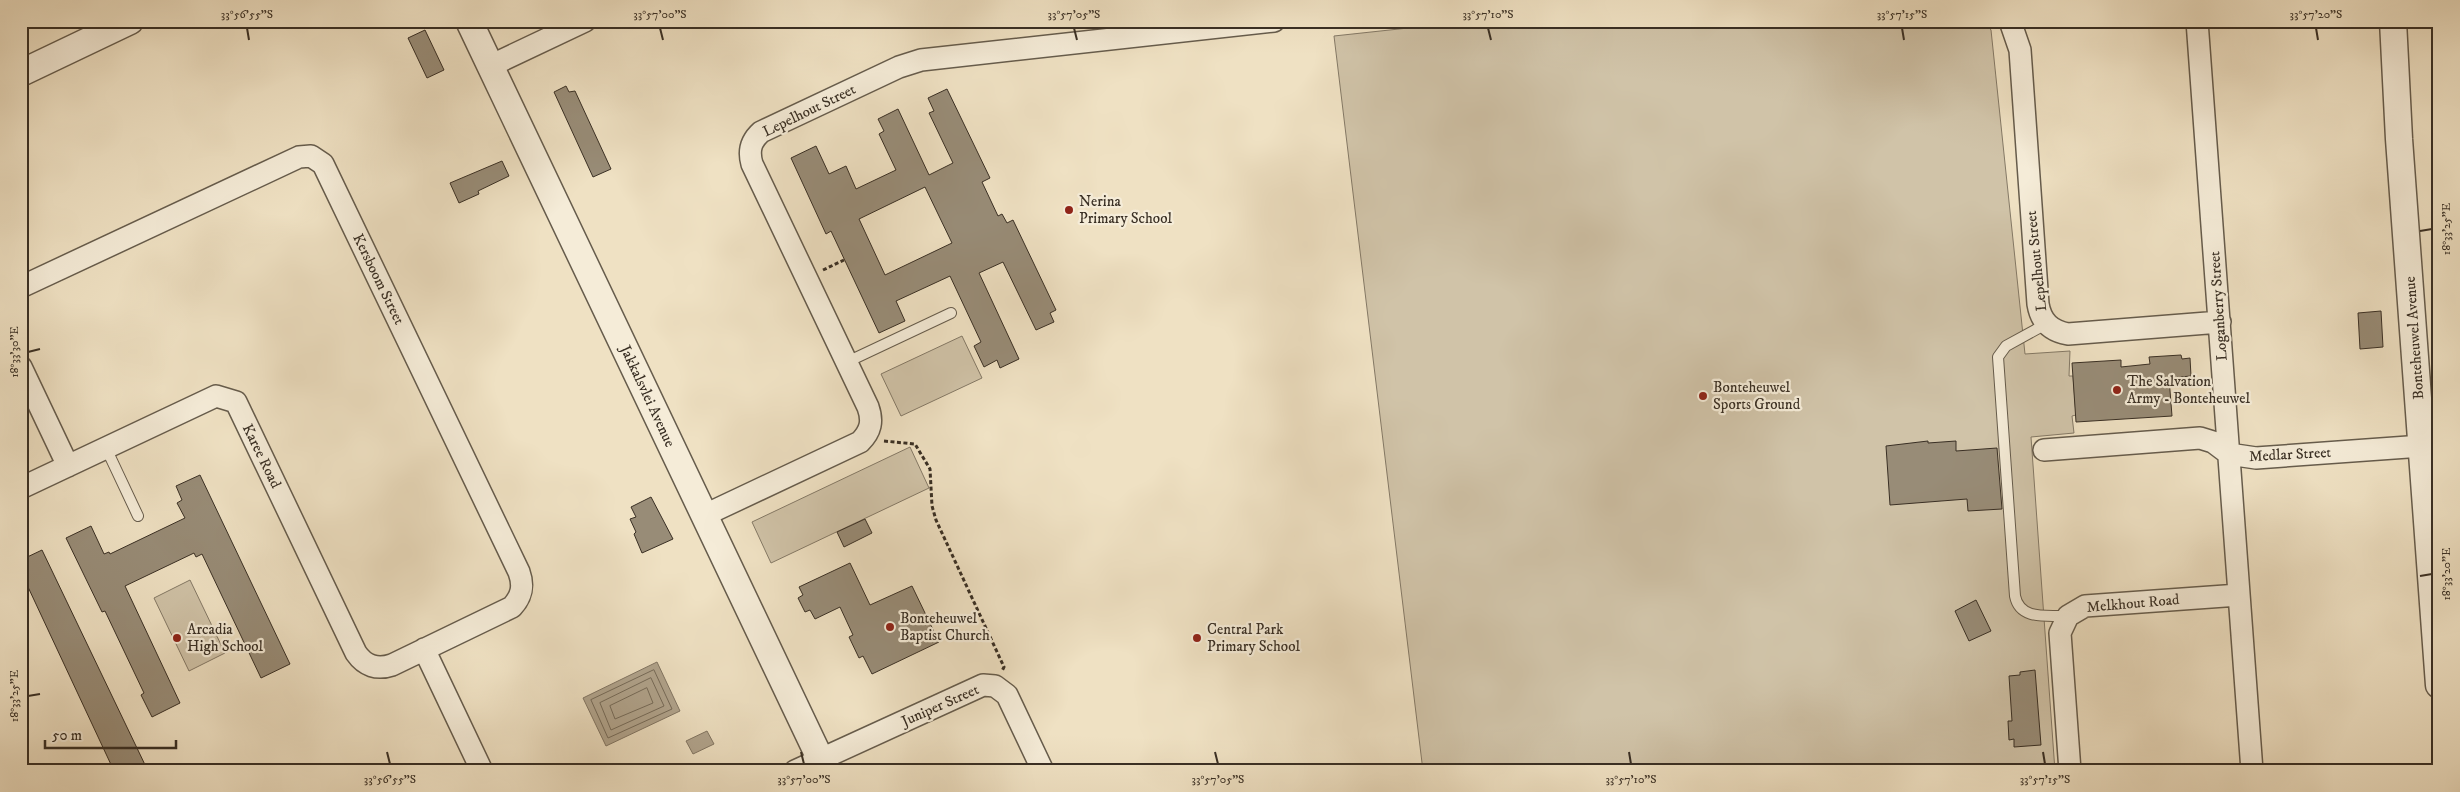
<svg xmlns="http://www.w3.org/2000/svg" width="2460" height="792" font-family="'IM FELL DW Pica',serif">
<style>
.green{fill:#d0c3a8;stroke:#847966}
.water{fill:#b1a48d;stroke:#817563}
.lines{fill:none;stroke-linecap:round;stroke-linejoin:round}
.shore{stroke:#756a58;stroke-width:1}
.building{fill:#988c77;stroke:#392f24;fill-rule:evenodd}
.service-casing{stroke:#665c4c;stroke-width:12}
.minor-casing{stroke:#665c4c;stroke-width:24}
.tertiary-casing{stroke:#665c4c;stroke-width:29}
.path{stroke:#392f24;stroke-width:3;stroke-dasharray:4 2.5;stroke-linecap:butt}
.service{stroke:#f5ecd8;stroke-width:10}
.minor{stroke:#f5ecd8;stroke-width:21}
.tertiary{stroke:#f5ecd8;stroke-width:26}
.ticks{fill:none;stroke:#392f24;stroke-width:2}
.poi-dot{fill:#8f2418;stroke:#f5ecd8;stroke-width:2}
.labels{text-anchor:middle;stroke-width:4.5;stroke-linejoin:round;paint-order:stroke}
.street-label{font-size:15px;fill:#392f24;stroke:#f5ecd8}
.poi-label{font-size:15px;fill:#392f24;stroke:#f5ecd8;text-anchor:start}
.neatline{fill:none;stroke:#392f24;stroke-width:2}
.ticks-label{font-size:12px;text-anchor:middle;fill:#392f24}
</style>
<rect width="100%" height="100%" fill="#efe1c3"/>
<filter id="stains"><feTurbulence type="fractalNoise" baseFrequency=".004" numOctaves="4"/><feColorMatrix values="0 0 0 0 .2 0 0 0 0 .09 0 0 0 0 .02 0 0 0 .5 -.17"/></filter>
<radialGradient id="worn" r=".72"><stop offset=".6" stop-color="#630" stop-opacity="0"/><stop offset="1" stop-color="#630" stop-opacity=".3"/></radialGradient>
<path class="green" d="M1473,21H1984L1991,30L2025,354L2070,351L2069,376H2073L2076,415L2072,416L2074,433L2031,437L2055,771H1423L1334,36Z
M962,336L982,378L901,416L881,374Z
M910,447L929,488L771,563L752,522Z
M190,580L225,653L189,671L154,598Z"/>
<path class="water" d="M657,662L680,711L606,746L583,698Z
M707,731L714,744L693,754L686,741Z"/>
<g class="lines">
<path class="shore" d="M654,670L672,709L608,738L591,700Z
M651,678L664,706L611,730L600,703Z
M647,688L653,703L615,719L610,706Z"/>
</g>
<path class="building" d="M425,30L444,70L427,78L408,38Z
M566,86L569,92L575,91L611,169L593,177L554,92Z
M947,89L990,178L982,182L998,216L1002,214L1007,223L1013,220L1056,310L1050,313L1054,322L1036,330L1003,262L979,273L1019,359L1000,368L997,360L984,367L974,346L981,342L950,276L896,301L905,321L879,333L831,231L826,234L791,158L816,146L829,174L846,166L856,189L896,170L879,134L884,131L878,119L898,109L929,175L953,163L929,113L934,111L928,98ZM925,187L952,243L885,275L859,219Z
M502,161L509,176L478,191L479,194L459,203L450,183Z
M2381,311L2383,347L2360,349L2358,313Z
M2181,355L2182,359L2190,358L2191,376L2169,378L2172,416L2076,422L2072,363L2121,360V367L2150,364L2149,357Z
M1928,441V443L1956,441V451L1997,448L2002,509L1968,511L1967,499L1890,505L1886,446Z
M200,475L290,664L261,678L202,554L196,557L194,553L125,586L180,703L152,717L141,695L144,693L105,611L102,612L66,538L91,526L104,554L109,552L110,554L185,518L177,503L182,500L176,486Z
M651,497L673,539L642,553L634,534L636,532L630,519L636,517L631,507Z
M865,519L872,533L844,547L837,532Z
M42,550L148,771H114L21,572V560Z
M850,563L870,605L912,586L939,642L872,674L863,656L859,658L849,637L853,635L840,607L815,619L810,610L805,612L798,598L803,595L799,587Z
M1976,600L1991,631L1969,641L1955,611Z
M2035,670L2041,745L2014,747V739L2009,740L2008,721H2012L2009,676L2020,675V672Z"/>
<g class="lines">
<defs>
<path id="service" d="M2046,324L2006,346L1998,357L2015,596C2020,621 2048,615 2068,616
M847,362L951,313
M106,448L138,516"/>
<path id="minor" d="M2010,21L2020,50L2038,304C2041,322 2051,331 2068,334L2220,322
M2197,21L2252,771
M490,66L585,21
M21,287L299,157L311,156L323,164L519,572C524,586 522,596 512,607L392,665C377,670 365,666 356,653L236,402L216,396L21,488
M21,367L68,466
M2044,450L2200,438L2213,442L2229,454L2256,458L2422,446
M705,515L860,442C871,431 873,421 868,407L752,164C748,150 751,141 761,132L899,67L921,60L1274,21
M424,649L482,771
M795,771L983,685L995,686L1007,695L1043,771
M2070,771L2060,633L2068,616L2085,606L2239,595"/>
<path id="tertiary" d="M469,21L826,771
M2393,21L2399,139L2439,685
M21,73L130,21"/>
</defs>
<use href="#service" class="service-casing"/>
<use href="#minor" class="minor-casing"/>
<use href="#tertiary" class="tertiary-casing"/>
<path class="path" d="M823,270L844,260
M884,441L915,444L930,469L932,506L936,520L1004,667L1002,671"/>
<use href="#service" class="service"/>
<use href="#minor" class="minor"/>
<use href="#tertiary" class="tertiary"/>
</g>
<path class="ticks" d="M247,28L249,40M660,28L663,40M1074,28L1077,40M1488,28L1491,40M1902,28L1904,40M2316,28L2318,40M2420,231L2432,229M28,352L40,349M2420,576L2432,574M28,696L40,694M387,752L390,764M801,752L804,764M1215,752L1218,764M1629,752L1631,764M2043,752L2045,764"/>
<g class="poi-dot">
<circle cx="1069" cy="210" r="5"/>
<circle cx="2117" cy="390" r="5"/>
<circle cx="1703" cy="396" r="5"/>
<circle cx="890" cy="627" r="5"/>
<circle cx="177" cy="638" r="5"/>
<circle cx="1197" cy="638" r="5"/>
</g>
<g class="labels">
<g class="street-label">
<text transform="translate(809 110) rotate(-26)" y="5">Lepelhout Street</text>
<text transform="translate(2036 261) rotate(-96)" y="5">Lepelhout Street</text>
<text transform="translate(379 279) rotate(64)" y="5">Kersboom Street</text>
<text transform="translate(2218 306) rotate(-94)" y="5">Loganberry Street</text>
<text transform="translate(2414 338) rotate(-94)" y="5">Bonteheuwel Avenue</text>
<text transform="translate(648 396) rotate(65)" y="5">Jakkalsvlei Avenue</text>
<text transform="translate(2290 454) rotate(-3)" y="5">Medlar Street</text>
<text transform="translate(262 456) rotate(64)" y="5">Karee Road</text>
<text transform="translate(2133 603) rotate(-5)" y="5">Melkhout Road</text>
<text transform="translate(940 705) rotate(-24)" y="5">Juniper Street</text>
</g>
<g class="poi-label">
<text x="1079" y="206">Nerina<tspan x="1079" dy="17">Primary School</tspan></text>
<text x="2127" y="386">The Salvation<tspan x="2127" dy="17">Army - Bonteheuwel</tspan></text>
<text x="1713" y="392">Bonteheuwel<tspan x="1713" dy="17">Sports Ground</tspan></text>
<text x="900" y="623">Bonteheuwel<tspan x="900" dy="17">Baptist Church</tspan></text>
<text x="187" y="634">Arcadia<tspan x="187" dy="17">High School</tspan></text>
<text x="1207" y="634">Central Park<tspan x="1207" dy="17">Primary School</tspan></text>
</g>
</g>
<rect width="2460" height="792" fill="none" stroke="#efe1c3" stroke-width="55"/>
<path d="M45 740v8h131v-8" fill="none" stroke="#392f24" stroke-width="2.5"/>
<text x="52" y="740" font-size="15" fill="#392f24" stroke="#f5ecd8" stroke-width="4" paint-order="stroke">50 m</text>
<rect x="28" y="28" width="2404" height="736" class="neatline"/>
<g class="ticks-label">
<text x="247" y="18">33°56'55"S</text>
<text x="660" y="18">33°57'00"S</text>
<text x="1074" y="18">33°57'05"S</text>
<text x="1488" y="18">33°57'10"S</text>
<text x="1902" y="18">33°57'15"S</text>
<text x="2316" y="18">33°57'20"S</text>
<text transform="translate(2446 229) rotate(-90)" y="4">18°33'25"E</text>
<text transform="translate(14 352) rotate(-90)" y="4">18°33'30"E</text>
<text transform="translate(2446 574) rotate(-90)" y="4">18°33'20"E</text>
<text transform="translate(14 696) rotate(-90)" y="4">18°33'25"E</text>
<text x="390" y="783">33°56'55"S</text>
<text x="804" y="783">33°57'00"S</text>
<text x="1218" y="783">33°57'05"S</text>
<text x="1631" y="783">33°57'10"S</text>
<text x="2045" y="783">33°57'15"S</text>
</g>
<rect width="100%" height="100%" filter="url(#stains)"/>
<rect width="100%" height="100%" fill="url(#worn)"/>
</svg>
